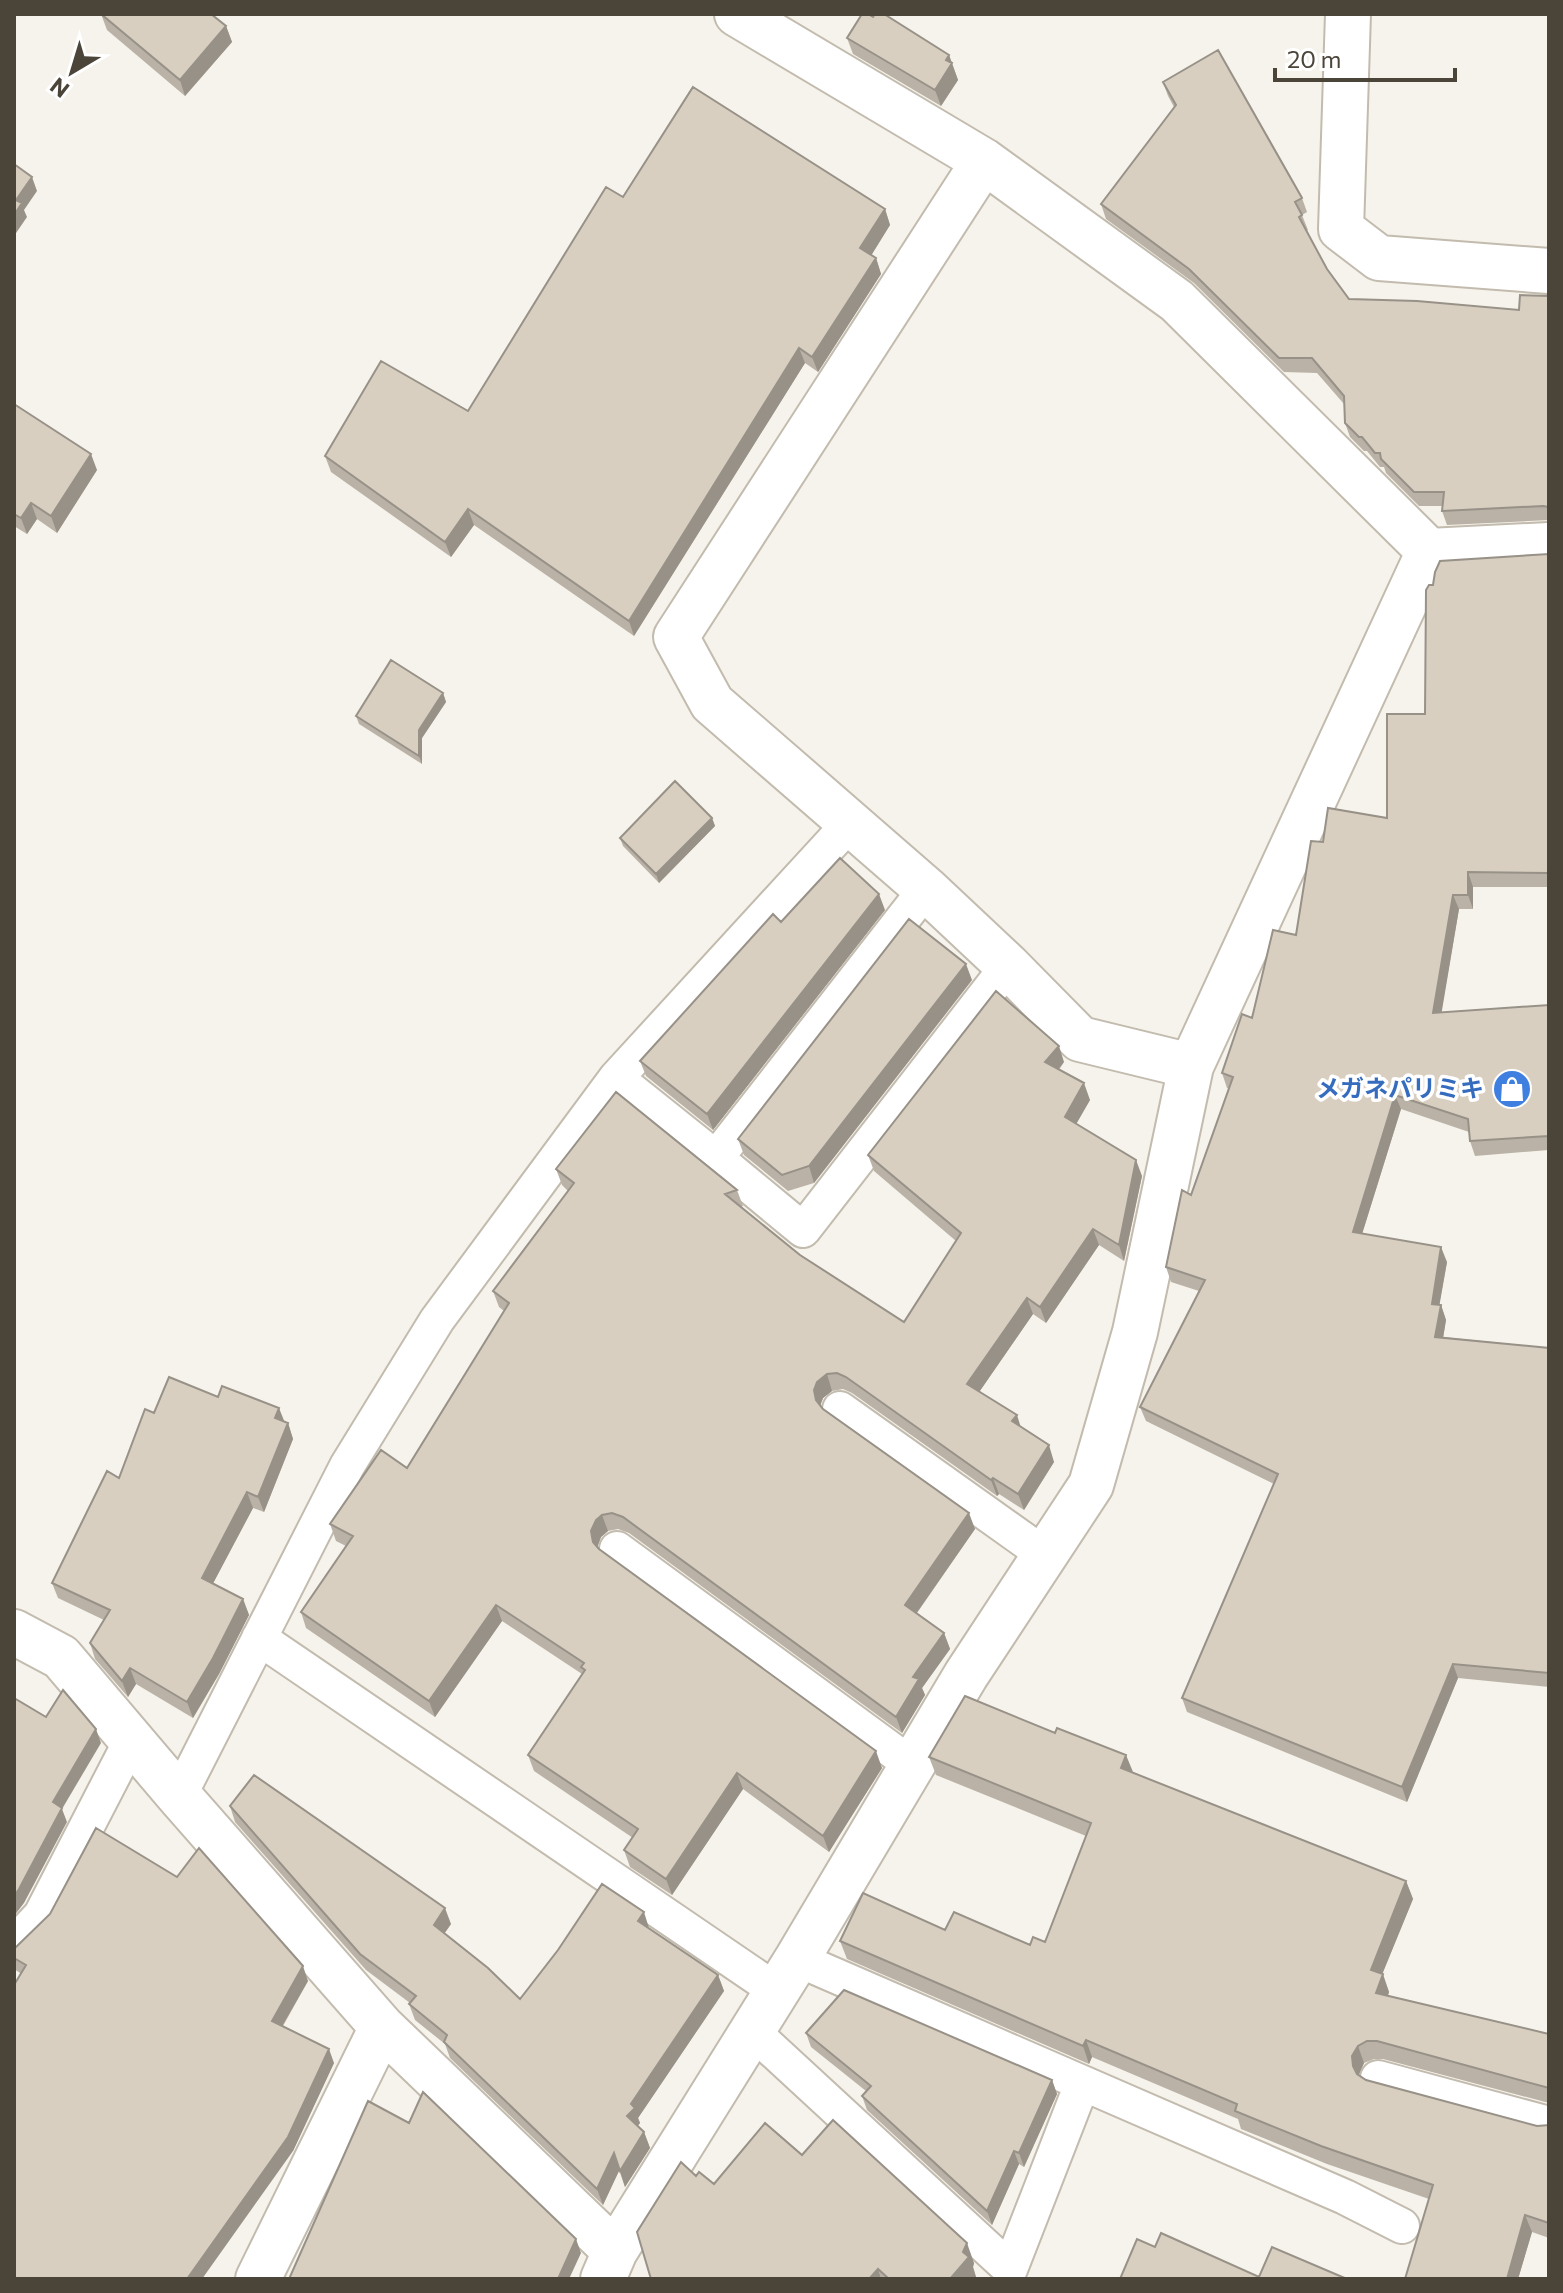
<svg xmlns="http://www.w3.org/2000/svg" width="1563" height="2293" font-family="Commissioner,'Noto Sans JP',sans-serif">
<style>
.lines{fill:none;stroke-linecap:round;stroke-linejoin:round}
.lane-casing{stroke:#c2bbae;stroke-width:38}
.street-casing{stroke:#c2bbae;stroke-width:48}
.lane{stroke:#fff;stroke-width:34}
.street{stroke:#fff;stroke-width:44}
.wall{fill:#bab2a6}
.shaded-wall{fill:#979187}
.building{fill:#d8cfc1;stroke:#979187;stroke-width:2}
.labels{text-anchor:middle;stroke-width:7;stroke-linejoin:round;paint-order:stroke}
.shop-label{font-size:24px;font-weight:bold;fill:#366cbe;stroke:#fff;text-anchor:end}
</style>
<rect width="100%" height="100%" fill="#f6f3ec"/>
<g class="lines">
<defs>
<path id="lane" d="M926,889L716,1158L803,1230L1008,966
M616,1078L716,1158
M840,1409L1045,1555
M617,1549L912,1765
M259,1638L777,1991
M179,1796L347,1466L437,1320L616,1078L850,823
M14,1944L41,1915L132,1739
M797,1959L1345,2197L1402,2226
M752,2031L1010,2269L1082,2084
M1378,2078L1549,2124"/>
<path id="street" d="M737,14L984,161L1177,301L1429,551L1549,545
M1348,14L1341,229L1379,258L1549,271
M984,161L676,637L712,703L926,889L1008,966L1080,1039L1191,1066
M14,1632L61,1657L179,1796L382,2027L615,2251
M258,2279L382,2027
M603,2279L615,2251L797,1959L966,1675L1091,1485L1135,1332L1191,1066L1429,551"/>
</defs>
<use href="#lane" class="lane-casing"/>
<use href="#street" class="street-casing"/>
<use href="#lane" class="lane"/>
<use href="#street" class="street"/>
</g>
<path class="wall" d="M101,14L226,26L232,42L185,96L107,30Z
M847,38L949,55L958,80L941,106L853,54Z
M1163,82L1302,198L1307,212L1302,215L1308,230L1306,231L1327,269L1349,299L1519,310L1549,296V520L1447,525L1442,511V506H1419L1386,473L1384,467H1380L1367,451H1364L1350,437L1345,423L1344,404L1317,373L1284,372L1194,283L1106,219L1101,204L1174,107L1168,96Z
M623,197L885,209L890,225L871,255L876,258L881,274L818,372L805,363L634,636L474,525L451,557L331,472L325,456L468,411Z
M14,404L97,470L57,533L37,519L27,534L14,526Z
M1549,554V887H1473V909H1459L1441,1013L1549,1005V1150L1475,1156L1470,1141L1469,1132L1401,1109L1362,1234L1447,1262L1439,1305H1441L1446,1320L1443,1337L1549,1348V1687L1458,1678L1407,1802L1187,1712L1182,1698L1274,1484L1146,1421L1140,1407L1199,1291L1171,1282L1166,1267L1229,1089L1227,1088L1222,1073L1296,935L1323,842L1387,818L1425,714L1433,585Z
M443,693L446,702L422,738V764L359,724L356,716Z
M712,818L715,826L659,883L623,846L620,838Z
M885,910L713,1130L646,1076L640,1061L781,922Z
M972,980L814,1183L788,1191L744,1155L738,1139Z
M1064,1062L1059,1070L1090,1100L1076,1124L1142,1176L1124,1261L1099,1245L1046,1323L1033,1314L979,1392L1021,1428L1054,1462L1024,1510L999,1494L997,1496L852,1393L843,1389L832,1391L823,1398L820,1406L975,1529L917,1613L944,1633L950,1649L922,1688L925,1695L902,1733L629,1533L618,1529L608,1531L601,1537L597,1547L882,1768L829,1852L743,1789L672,1895L630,1867L624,1850L633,1838L534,1771L528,1755L582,1674L502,1621L435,1717L306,1628L301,1612L346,1546L336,1541L330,1524L407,1468L504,1311L499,1307L493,1291L568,1191L562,1185L556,1169L737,1190L743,1206L741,1207L800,1255L904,1322L956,1241L874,1171L868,1155Z
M154,1413L284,1422L288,1423L293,1439L264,1512L253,1508L213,1583L243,1599L249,1615L219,1674L193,1718L136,1684L128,1697L95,1659L90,1643L104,1620L58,1598L52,1583L119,1478Z
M929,1757L1132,1773L1406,1881L1413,1899L1382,1974L1389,1992L1388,1996L1549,2034V2103L1383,2059H1374L1364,2063L1359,2075L1366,2080L1537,2126L1549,2125V2238L1532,2232L1518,2279H1405L1429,2199L1327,2164L1241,2129L1238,2119L1092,2057L1089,2064L847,1959L840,1941L945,1930L1030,1945L1045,1942L1086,1836L936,1775Z
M230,1806L451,1924L444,1934L520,1999L649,1928L718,1975L724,1991L638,2118L640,2123L638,2126L644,2132L650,2148L625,2187L619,2170L603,2205L450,2058L445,2044L415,2020L409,2004L410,2003L366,1970L235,1822Z
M14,1949L308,1981L283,2026L334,2063L293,2151L14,1969Z
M806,2033L1052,2080L1057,2094L1024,2167L1019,2164L992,2225L867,2110L862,2096L866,2091L811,2047Z
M802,2155L974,2263L973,2267L976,2277L974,2279H651L696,2176L714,2184Z"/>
<path class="shaded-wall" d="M226,26L232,42L185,96L180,80Z
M949,55L958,80L941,106L935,90L946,60Z
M32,177L37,191L24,210L27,217L14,236V215L16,200Z
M885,209L890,225L866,264L860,248Z
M876,258L881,274L818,372L812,357Z
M799,348L805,363L634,636L629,621Z
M91,454L97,470L57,533L51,516Z
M31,503L37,519L27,534L21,518Z
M468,509L474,525L451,557L445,542Z
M443,693L446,702L422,738V764L419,756V730Z
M712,818L715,826L659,883L656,874Z
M1468,872L1473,887V909L1468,895Z
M879,894L885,910L713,1130L707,1114Z
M1453,895L1459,909L1439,1028L1433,1013Z
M966,964L972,980L814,1183L809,1166Z
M1059,1046L1064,1062L1051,1078L1045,1062Z
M1084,1083L1090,1100L1071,1133L1065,1117Z
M1395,1095L1401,1109L1358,1247L1353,1232Z
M1136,1160L1142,1176L1124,1261L1119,1245Z
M1093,1229L1099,1245L1046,1323L1040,1307Z
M1441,1247L1447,1262L1437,1319L1432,1304Z
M1027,1298L1033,1314L973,1401L967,1384Z
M1441,1305L1446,1320L1441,1351L1435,1337Z
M827,1374L832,1391L823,1398L820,1406L816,1400L814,1390L817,1382Z
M279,1408L285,1423L275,1418Z
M1017,1415L1022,1431L1012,1421Z
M288,1423L293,1439L264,1512L258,1497Z
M1049,1445L1054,1462L1024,1510L1018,1494Z
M993,1478L999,1494L997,1496L991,1480Z
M247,1492L253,1508L208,1593L202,1578Z
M969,1513L975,1529L911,1621L905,1605Z
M602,1515L608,1531L601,1537L597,1548L593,1542L591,1531L596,1520Z
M243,1599L249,1615L219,1674L193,1718L187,1702Z
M496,1605L502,1621L435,1717L429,1701Z
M944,1633L950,1649L922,1688L925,1695L902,1733L896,1717L913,1677Z
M1453,1664L1458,1678L1407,1802L1402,1787Z
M130,1668L136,1684L128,1697L122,1681Z
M96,1729L101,1743L62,1809L67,1822L24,1903L14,1916V1896L53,1802Z
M876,1751L882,1768L829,1852L823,1836Z
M1126,1755L1133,1772L1121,1768Z
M737,1773L743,1789L672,1895L666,1879Z
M1406,1881L1413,1899L1377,1987L1371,1970Z
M445,1908L451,1924L439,1941L434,1925Z
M644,1912L649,1928L638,1921Z
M303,1966L308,1981L277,2035L272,2021Z
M1383,1974L1389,1992L1382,2011L1376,1993Z
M718,1975L724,1991L638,2118L640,2123L632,2132L627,2116L631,2104Z
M1086,2040L1092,2057L1089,2064L1083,2046Z
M1358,2046L1364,2063L1359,2074V2084L1353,2066L1352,2056Z
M329,2049L334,2063L293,2151L202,2279H187Z
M1052,2080L1057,2094L1024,2167L1019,2153Z
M644,2132L650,2148L625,2187L620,2171Z
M1014,2151L1019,2164L992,2225L987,2211Z
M614,2153L620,2169L603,2205L597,2189Z
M1525,2215L1532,2232L1518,2279H1507Z
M576,2239L581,2253L569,2279H558Z
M967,2243L974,2263L973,2267L976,2277L974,2279H950Z
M878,2269L881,2279H869Z"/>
<path class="building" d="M101,14H211L226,26L180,80Z
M862,14H868L873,17L875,14H884L949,55L946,60L952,63L935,90L847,38Z
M1218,50L1302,198L1295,202L1302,215L1299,217L1327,269L1349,299L1417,301L1519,310L1520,295L1549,296V507L1543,506L1442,511L1444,492H1414L1381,459L1380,453H1375L1362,437H1359L1345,423L1344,396L1312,358H1279L1189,269L1101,204L1176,105L1163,82Z
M693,87L885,209L860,248L876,258L812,357L799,348L629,621L468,509L445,542L325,456L381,361L468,411L606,187L623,197Z
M14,164L32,177L16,200L22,203L14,215Z
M14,404L91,454L51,516L31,503L21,518L14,514Z
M1549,554V873L1468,872V895H1453L1433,1013L1549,1005V1136L1470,1141L1468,1119L1395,1095L1353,1232L1441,1247L1432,1304L1441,1305L1435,1337L1549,1348V1673L1453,1664L1402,1787L1182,1698L1278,1474L1140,1407L1205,1280L1166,1267L1182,1190L1191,1195L1233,1077L1222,1073L1242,1014L1252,1018L1273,930L1296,935L1311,841L1323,842L1328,808L1387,818V714H1425L1426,590L1429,585H1433L1435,572L1440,561Z
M391,660L443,693L419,730V756L356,716Z
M675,781L712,818L656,874L620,838Z
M840,858L879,894L707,1114L640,1061L773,914L781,922Z
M909,919L966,964L809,1166L782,1175L738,1139Z
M996,991L1059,1046L1045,1062L1084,1083L1065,1117L1136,1160L1119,1245L1093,1229L1040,1307L1027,1298L967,1384L1017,1415L1012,1421L1049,1445L1018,1494L993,1478L991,1480L846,1377L837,1373L827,1374L817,1382L814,1390L816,1400L823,1409L969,1513L905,1605L944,1633L913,1677L919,1679L896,1717L623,1517L612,1513L602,1515L596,1520L591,1531L593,1542L599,1549L876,1751L823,1836L737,1773L666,1879L624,1850L638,1829L528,1755L585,1670L581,1667L584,1663L496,1605L429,1701L301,1612L353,1536L330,1524L381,1450L407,1468L509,1303L493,1291L574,1183L556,1169L616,1092L737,1190L725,1194L800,1255L904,1322L961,1233L868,1155Z
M169,1377L218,1397L222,1386L279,1408L275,1418L288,1423L258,1497L247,1492L202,1578L243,1599L213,1658L187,1702L130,1668L122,1681L90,1643L110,1610L52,1583L107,1471L119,1478L145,1409L154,1413Z
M63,1690L96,1729L53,1802L62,1808L19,1889L14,1896V1698L46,1717Z
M965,1696L1055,1733L1057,1728L1126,1755L1121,1768L1406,1881L1371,1970L1383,1974L1376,1993L1549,2034V2088L1377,2041H1367L1358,2046L1352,2056L1353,2066L1357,2074L1366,2080L1537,2126L1549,2125V2223L1525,2215L1507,2279H1405L1433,2185L1321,2146L1235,2111L1237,2104L1086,2040L1083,2046L840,1941L863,1893L945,1930L954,1912L1030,1945L1033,1937L1045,1942L1091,1823L929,1757Z
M254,1775L445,1908L434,1925L488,1968L520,1999L558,1950L602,1884L644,1912L638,1921L718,1975L631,2104L635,2108L627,2116L644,2132L620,2171L614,2153L597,2189L444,2042L447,2035L409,2004L416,1996L360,1954L230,1806Z
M96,1828L177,1877L199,1848L303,1966L272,2021L329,2049L288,2137L187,2279H14V1985L26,1965L14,1958V1949L50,1914Z
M844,1990L1052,2080L1019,2153L1014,2151L987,2211L862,2096L871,2086L806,2033Z
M423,2092L576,2239L558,2279H289L368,2101L409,2123Z
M833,2120L967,2243L963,2252L969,2257L950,2279H889L878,2269L869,2279H651L637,2232L681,2162L696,2176L699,2172L714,2184L765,2123L802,2155Z
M1161,2233L1259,2277L1272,2247L1347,2279H1120L1137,2239L1155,2247Z"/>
<defs>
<symbol id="shop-disc" viewBox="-11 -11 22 22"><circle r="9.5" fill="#3f7fe0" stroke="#fff"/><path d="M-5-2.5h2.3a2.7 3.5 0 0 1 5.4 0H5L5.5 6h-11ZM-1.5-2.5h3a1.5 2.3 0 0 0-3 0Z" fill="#fff"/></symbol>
</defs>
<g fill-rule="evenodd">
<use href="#shop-disc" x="1490" y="1067" width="44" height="44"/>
</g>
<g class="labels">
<g class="shop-label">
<text x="1484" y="1097">メガネパリミキ</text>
</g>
</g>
<rect width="1563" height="2293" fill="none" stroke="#4b4439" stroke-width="32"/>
<g transform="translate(72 72) rotate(218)" stroke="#ffffff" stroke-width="6" paint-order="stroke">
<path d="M0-6L14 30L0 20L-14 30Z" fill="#4b4439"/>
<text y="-12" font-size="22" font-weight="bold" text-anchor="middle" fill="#4b4439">N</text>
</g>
<path d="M1275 68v12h180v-12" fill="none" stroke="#4b4439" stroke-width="4"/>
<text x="1287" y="68" font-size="24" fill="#4b4439" stroke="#ffffff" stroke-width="6" paint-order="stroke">20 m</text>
</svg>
